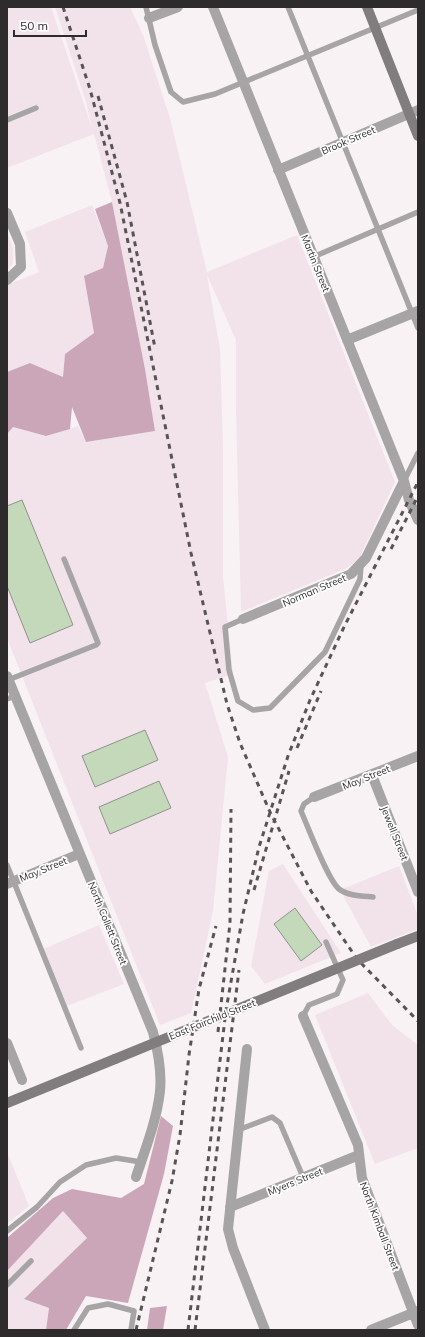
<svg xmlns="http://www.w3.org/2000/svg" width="425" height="1337" font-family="Mulish,sans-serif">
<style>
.built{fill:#f2e3ea}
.forest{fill:#caa6b8}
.building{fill:#c4d9ba;stroke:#8f928e}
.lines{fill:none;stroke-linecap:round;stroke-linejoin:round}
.lane{stroke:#a6a4a5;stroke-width:5.5}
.street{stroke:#a6a4a5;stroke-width:10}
.secondary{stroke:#817d7f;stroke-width:10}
.rail{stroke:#585456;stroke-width:3;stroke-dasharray:5 5;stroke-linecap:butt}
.secondary-bridge{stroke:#817d7f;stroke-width:10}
.labels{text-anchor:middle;stroke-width:3.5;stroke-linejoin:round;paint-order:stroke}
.street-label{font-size:10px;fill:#2e2b2c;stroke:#fff}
</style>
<rect width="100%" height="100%" fill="#f8f2f5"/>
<path class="built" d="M7,7H51L92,128L86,102L55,7H130L143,35L170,118L207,272L297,235L395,482L359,559L347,568L241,612L236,410V340L207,275L220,349L223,445V577L233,674L205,683L228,757L213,911L191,1013L160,1025L7,638V434L12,427L46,436L78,426L86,442L155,431L145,369L112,202L94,134L7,168Z
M92,205L108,246L103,268L84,277L94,333L65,354L63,377L30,363L7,372V285L39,272L25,232Z
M7,231L13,248V264L7,270Z
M283,864L341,953L265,984L251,966L269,871Z
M399,866L418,916V929L371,947L340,890Z
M99,925L124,984L64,1007L41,950Z
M368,993L392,1025L418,1045V1148L375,1164L315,1015Z
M7,1152L29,1206L7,1224Z
M63,1211L87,1238L24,1299L49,1308L46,1330H7V1271Z"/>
<path class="forest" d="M112,202L145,369L155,431L86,442L72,407L70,429L46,436L13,427L7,434V372L30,363L63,377L65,354L94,333L84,276L103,268L108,246L95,209Z
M161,1116L173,1126L164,1174L128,1303L86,1296L66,1330H46L49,1308L24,1299L87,1238L63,1211L7,1271V1238L53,1198L72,1189L121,1198L144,1184Z
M167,1306L163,1330H147L150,1308Z"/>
<path class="building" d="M22,500L73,625L30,643L7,586V506Z
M145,730L158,760L95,787L82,756Z
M159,781L171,808L110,834L99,807Z
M295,908L322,945L301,961L274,924Z"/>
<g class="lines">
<path class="lane" d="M146,7L155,45L171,92L183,102L215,94L418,10
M288,7L418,328
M7,120L36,108
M313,257L418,212
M404,481L418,453
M243,619L225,627L229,670L238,701L253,710L270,708L325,652L360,579L361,565
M8,680L96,645L98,643L64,559
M7,699L15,696
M314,797L304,804L301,811C308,827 328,880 339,889C348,896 362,896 373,897
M7,865L81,1048
M303,1016L309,1005L337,994L343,980L326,942
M238,1130L272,1117L280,1123L303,1177
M7,1231L37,1207L60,1182L86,1165L116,1158L141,1162
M7,1285L31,1261
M74,1330L88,1308L108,1304L134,1311L131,1330"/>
<path class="street" d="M213,7L404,481L409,500L418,520
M149,18L178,7
M278,170L418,110
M7,213L20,244L21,267L7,280
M347,340L418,311
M243,619L351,574L366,558L404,481
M7,676L153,1032C158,1051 162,1071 160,1091C157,1120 145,1150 136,1177
M372,775L418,892
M314,797L418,756
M7,884L79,854
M303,1016L358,1145L362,1178L418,1325
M7,1043L22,1080
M247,1049L228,1229L233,1248L265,1330
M230,1207L359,1155
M371,1330L418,1311"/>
<path class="secondary" d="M367,7L418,136
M397,944L418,936
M7,1103L115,1059"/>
<path class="rail" d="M63,7L90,89L120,203L191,553L227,704L240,743L270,812L311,891L357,959L418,1021
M98,96L127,202L155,348
M391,549L418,496
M297,748L321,691
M254,890L289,771
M218,1032L230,923L231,809
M136,1330L172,1181L180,1135L189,1055L199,989L216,926
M188,1330L226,1010L243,914L259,847L288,756L310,700L344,627L418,482
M195,1330L239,970"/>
<path class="secondary-bridge" d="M115,1059L397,944"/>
</g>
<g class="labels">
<g class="street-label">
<text transform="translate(348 140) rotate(-23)" y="4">Brook Street</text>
<text transform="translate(316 263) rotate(68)" y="4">Martin Street</text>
<text transform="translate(314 590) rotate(-23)" y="4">Norman Street</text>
<text transform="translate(366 777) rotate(-22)" y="4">May Street</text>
<text transform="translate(395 833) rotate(68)" y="4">Jewell Street</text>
<text transform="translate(43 869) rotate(-22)" y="4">May Street</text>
<text transform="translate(108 923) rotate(68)" y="4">North Collett Street</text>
<text transform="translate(212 1019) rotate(-22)" y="4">East Fairchild Street</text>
<text transform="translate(295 1181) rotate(-22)" y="4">Myers Street</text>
<text transform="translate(380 1226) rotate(69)" y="4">North Kimball Street</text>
</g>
</g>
<rect width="425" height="1337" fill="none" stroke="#2e2b2c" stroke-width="16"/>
<path d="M14 30v6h72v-6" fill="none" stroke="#2e2b2c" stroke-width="2"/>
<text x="20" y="30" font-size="12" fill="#2e2b2c" stroke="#ffffff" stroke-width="3" paint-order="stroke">50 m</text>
</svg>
